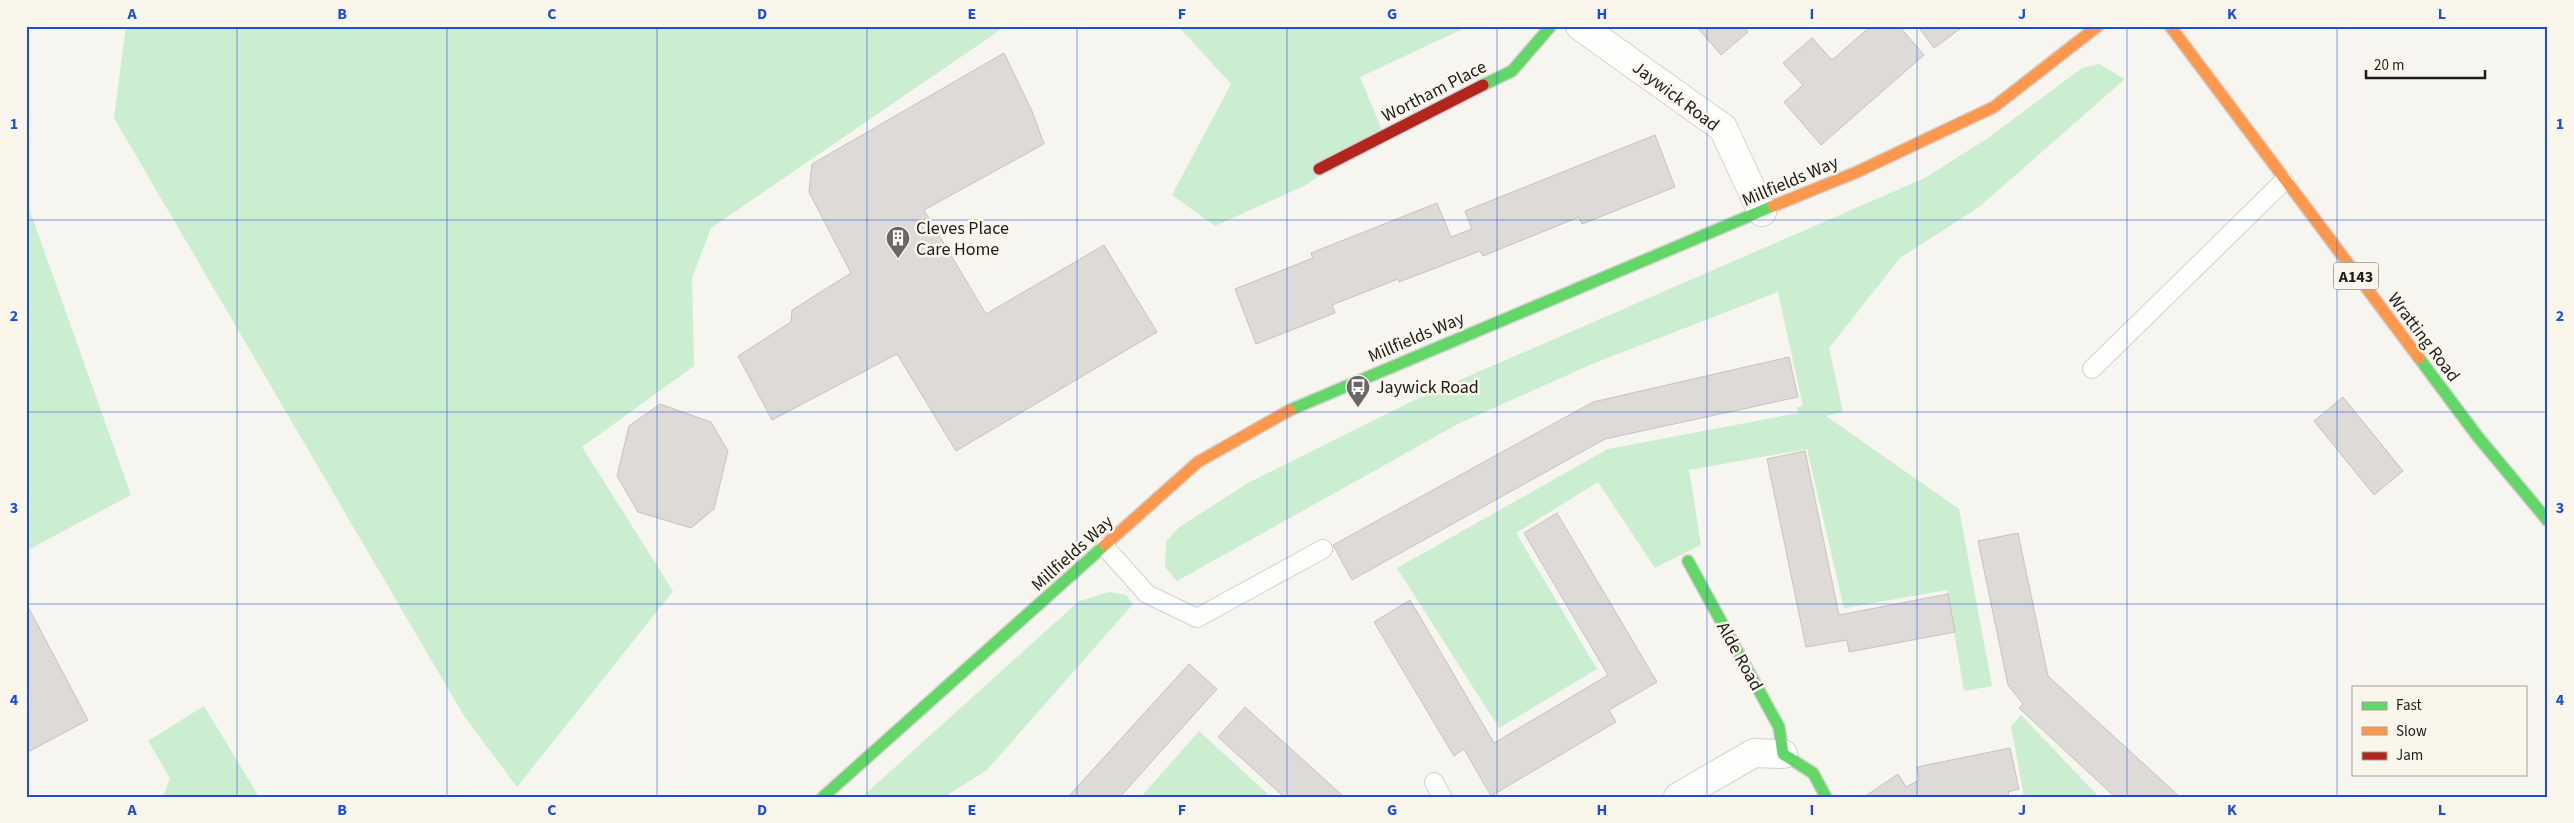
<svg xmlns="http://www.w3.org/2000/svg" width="2574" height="823" font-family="'Source Sans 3',sans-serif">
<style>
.green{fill:#cbedd0}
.building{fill:#dddad7;stroke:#c6c3c0}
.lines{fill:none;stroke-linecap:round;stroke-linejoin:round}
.lane-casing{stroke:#d3d2ce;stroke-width:20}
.street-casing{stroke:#d3d2ce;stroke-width:30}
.fast-casing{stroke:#d3d2ce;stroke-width:14}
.slow-casing{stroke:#d3d2ce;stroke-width:14}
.jam-casing{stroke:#d3d2ce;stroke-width:14}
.lane{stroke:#fefefd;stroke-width:18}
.street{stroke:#fefefd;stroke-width:28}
.fast{stroke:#63d668;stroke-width:11}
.slow{stroke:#ff974d;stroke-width:11}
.jam{stroke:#b3261e;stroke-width:11}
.grid{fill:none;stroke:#1d4ed8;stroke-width:1;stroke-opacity:0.55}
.labels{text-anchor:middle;stroke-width:5;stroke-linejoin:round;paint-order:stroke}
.shield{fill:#faf6ec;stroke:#5f5d58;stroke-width:1}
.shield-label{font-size:16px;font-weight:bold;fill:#1d1c19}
.street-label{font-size:18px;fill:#1d1c19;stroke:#faf6ec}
.poi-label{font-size:18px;fill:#1d1c19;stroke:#faf6ec;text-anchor:start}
.neatline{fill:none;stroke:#1d4ed8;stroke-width:2}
.grid-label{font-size:16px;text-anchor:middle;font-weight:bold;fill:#1d4ed8}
</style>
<rect width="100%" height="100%" fill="#f6f5f0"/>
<path class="green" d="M126,26H1006L711,228L692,278L694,366L582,447L673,591L517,787L464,716L114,118Z
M1178,26H1469L1360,77L1382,130L1306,185L1215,226L1172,195L1231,84Z
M2099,64L2125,79L1979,207L1900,258L1829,348L1843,412L1826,416L1959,509L1992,686L1964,691L1947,590L1844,608L1807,449L1689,470L1701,545L1655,568L1598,482L1516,533L1597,669L1499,728L1397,568L1608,449L1798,413L1797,407L1803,406L1778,292L1592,364L1458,424L1177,581L1165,567L1166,542L1178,528L1248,483L1423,396L1925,178L1988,138L2082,68Z
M26,200L131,495L26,551Z
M1109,592L1126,595L1133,604L987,770L944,797H862L1079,601Z
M204,706L259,797H163L170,778L148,741Z
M2021,715L2099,797H2024L2011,726Z
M1199,731L1271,797H1141Z"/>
<path class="building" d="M1696,26H1743L1748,32L1721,55Z
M1871,26H1899L1924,55L1821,145L1784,102L1803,85L1783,63L1812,38L1832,60Z
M1918,26H1964L1934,48Z
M1004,53L1032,111L1044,144L924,210L986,314L1104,245L1157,332L956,451L897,354L772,420L738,356L791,322L792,310L851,273L809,192L812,164Z
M1655,135L1675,187L1582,224L1579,217L1483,256L1480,251L1399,282L1398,279L1332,305L1335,313L1256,344L1235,289L1313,258L1311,253L1437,203L1451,237L1472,229L1465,211Z
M1789,357L1798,397L1605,439L1352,580L1333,545L1593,402Z
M2343,397L2403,471L2374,495L2314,421Z
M660,404L711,422L728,451L714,509L691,528L638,512L617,476L629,426Z
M1805,451L1839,615L1948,594L1955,632L1849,652L1847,640L1806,647L1767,459Z
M1557,513L1657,682L1609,710L1616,722L1491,796L1464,749L1454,756L1374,622L1410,600L1494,743L1608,675L1524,533Z
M2018,533L2048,676L2180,797H2115L2019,708L2023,704L2008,685L1978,541Z
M26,603L88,720L26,753Z
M1189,664L1217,689L1120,797H1068Z
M1245,707L1344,797H1284L1218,737Z
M2010,748L2019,789L2008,792L2009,797H1974L1973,795L1963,797H1864L1898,774L1906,787L1919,780L1917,767Z"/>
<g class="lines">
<defs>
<path id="lane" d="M2092,369L2284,181
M1105,547L1147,594L1197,618L1323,549
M1434,782L1442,797"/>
<path id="street" d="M1580,26L1723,128L1762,212
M1678,797L1754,753L1783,754"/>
<path id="fast" d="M1483,85L1512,71L1551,26
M2419,358L2478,437L2548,521
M1290,410L1773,206
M1688,561L1779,727L1783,754L1813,773L1826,797
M823,797L1105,545"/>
<path id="slow" d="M2170,26L2419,358
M1773,206L1857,172L1994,107L2098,26
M1105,545L1198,462L1290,410"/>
<path id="jam" d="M1319,169L1483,85"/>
</defs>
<use href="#lane" class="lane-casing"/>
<use href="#street" class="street-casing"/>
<use href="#fast" class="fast-casing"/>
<use href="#slow" class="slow-casing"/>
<use href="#jam" class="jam-casing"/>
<use href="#lane" class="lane"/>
<use href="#street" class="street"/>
<use href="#fast" class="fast"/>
<use href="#slow" class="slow"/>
<use href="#jam" class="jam"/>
</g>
<path class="grid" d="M237,26V797M447,26V797M657,26V797M867,26V797M1077,26V797M1287,26V797M1497,26V797M1707,26V797M1917,26V797M2127,26V797M2337,26V797M26,220H2548M26,412H2548M26,604H2548"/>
<defs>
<symbol id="building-pin" viewBox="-11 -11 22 30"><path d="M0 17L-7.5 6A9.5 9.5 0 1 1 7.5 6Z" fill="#696864" stroke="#faf6ec"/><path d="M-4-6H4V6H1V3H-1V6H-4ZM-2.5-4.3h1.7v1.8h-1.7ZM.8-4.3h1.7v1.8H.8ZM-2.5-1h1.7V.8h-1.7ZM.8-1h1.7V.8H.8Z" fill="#fff"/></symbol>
<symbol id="bus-pin" viewBox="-11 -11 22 30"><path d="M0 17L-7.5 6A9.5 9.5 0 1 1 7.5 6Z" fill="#696864" stroke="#faf6ec"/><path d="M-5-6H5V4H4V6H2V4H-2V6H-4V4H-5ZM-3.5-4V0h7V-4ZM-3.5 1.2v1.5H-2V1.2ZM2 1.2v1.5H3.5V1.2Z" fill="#fff"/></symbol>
</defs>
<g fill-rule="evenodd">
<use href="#building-pin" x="884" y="224" width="28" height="38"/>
<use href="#bus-pin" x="1344" y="373" width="28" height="38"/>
</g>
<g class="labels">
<rect class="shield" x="2333.5" y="262.5" width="45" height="27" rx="4"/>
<g class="shield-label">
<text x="2356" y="282">A143</text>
</g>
<g class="street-label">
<text transform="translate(1434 91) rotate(-27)" y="6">Wortham Place</text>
<text transform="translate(1676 96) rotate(37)" y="6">Jaywick Road</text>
<text transform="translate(1790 181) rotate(-23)" y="6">Millfields Way</text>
<text transform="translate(1416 337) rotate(-23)" y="6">Millfields Way</text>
<text transform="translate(2424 337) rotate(53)" y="6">Wratting Road</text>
<text transform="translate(1072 553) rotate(-42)" y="6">Millfields Way</text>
<text transform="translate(1740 656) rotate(61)" y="6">Alde Road</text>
</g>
<g class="poi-label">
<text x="916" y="234">Cleves Place<tspan x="916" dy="21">Care Home</tspan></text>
<text x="1376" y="393">Jaywick Road</text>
</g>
</g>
<rect width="2574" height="823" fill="none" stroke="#faf6ec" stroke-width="55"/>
<rect x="2352" y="686" width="175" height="90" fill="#faf6ec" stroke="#a29f98"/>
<rect x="2362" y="702" width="25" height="8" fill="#63d668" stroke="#a29f98"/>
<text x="2396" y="710" font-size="15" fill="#1d1c19">Fast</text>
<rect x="2362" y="727" width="25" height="8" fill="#ff974d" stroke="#a29f98"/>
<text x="2396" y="736" font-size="15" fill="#1d1c19">Slow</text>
<rect x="2362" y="752" width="25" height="8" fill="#b3261e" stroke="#a29f98"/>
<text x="2396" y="760" font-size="15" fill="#1d1c19">Jam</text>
<path d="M2366 70v8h119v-8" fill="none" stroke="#1d1c19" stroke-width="2.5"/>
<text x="2374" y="70" font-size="15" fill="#1d1c19" stroke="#faf6ec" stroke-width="4" paint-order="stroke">20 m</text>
<rect x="28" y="28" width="2518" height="768" class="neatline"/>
<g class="grid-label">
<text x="132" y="19">A</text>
<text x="342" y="19">B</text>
<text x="552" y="19">C</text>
<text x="762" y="19">D</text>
<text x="972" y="19">E</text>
<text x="1182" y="19">F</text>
<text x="1392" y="19">G</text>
<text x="1602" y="19">H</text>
<text x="1812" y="19">I</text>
<text x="2022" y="19">J</text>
<text x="2232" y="19">K</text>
<text x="2442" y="19">L</text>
<text x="14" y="129">1</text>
<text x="2560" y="129">1</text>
<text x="14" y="321">2</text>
<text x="2560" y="321">2</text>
<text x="14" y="513">3</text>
<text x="2560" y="513">3</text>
<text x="14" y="705">4</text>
<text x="2560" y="705">4</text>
<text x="132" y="815">A</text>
<text x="342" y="815">B</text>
<text x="552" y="815">C</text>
<text x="762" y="815">D</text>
<text x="972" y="815">E</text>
<text x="1182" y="815">F</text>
<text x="1392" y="815">G</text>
<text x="1602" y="815">H</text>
<text x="1812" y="815">I</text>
<text x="2022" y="815">J</text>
<text x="2232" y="815">K</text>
<text x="2442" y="815">L</text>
</g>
</svg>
